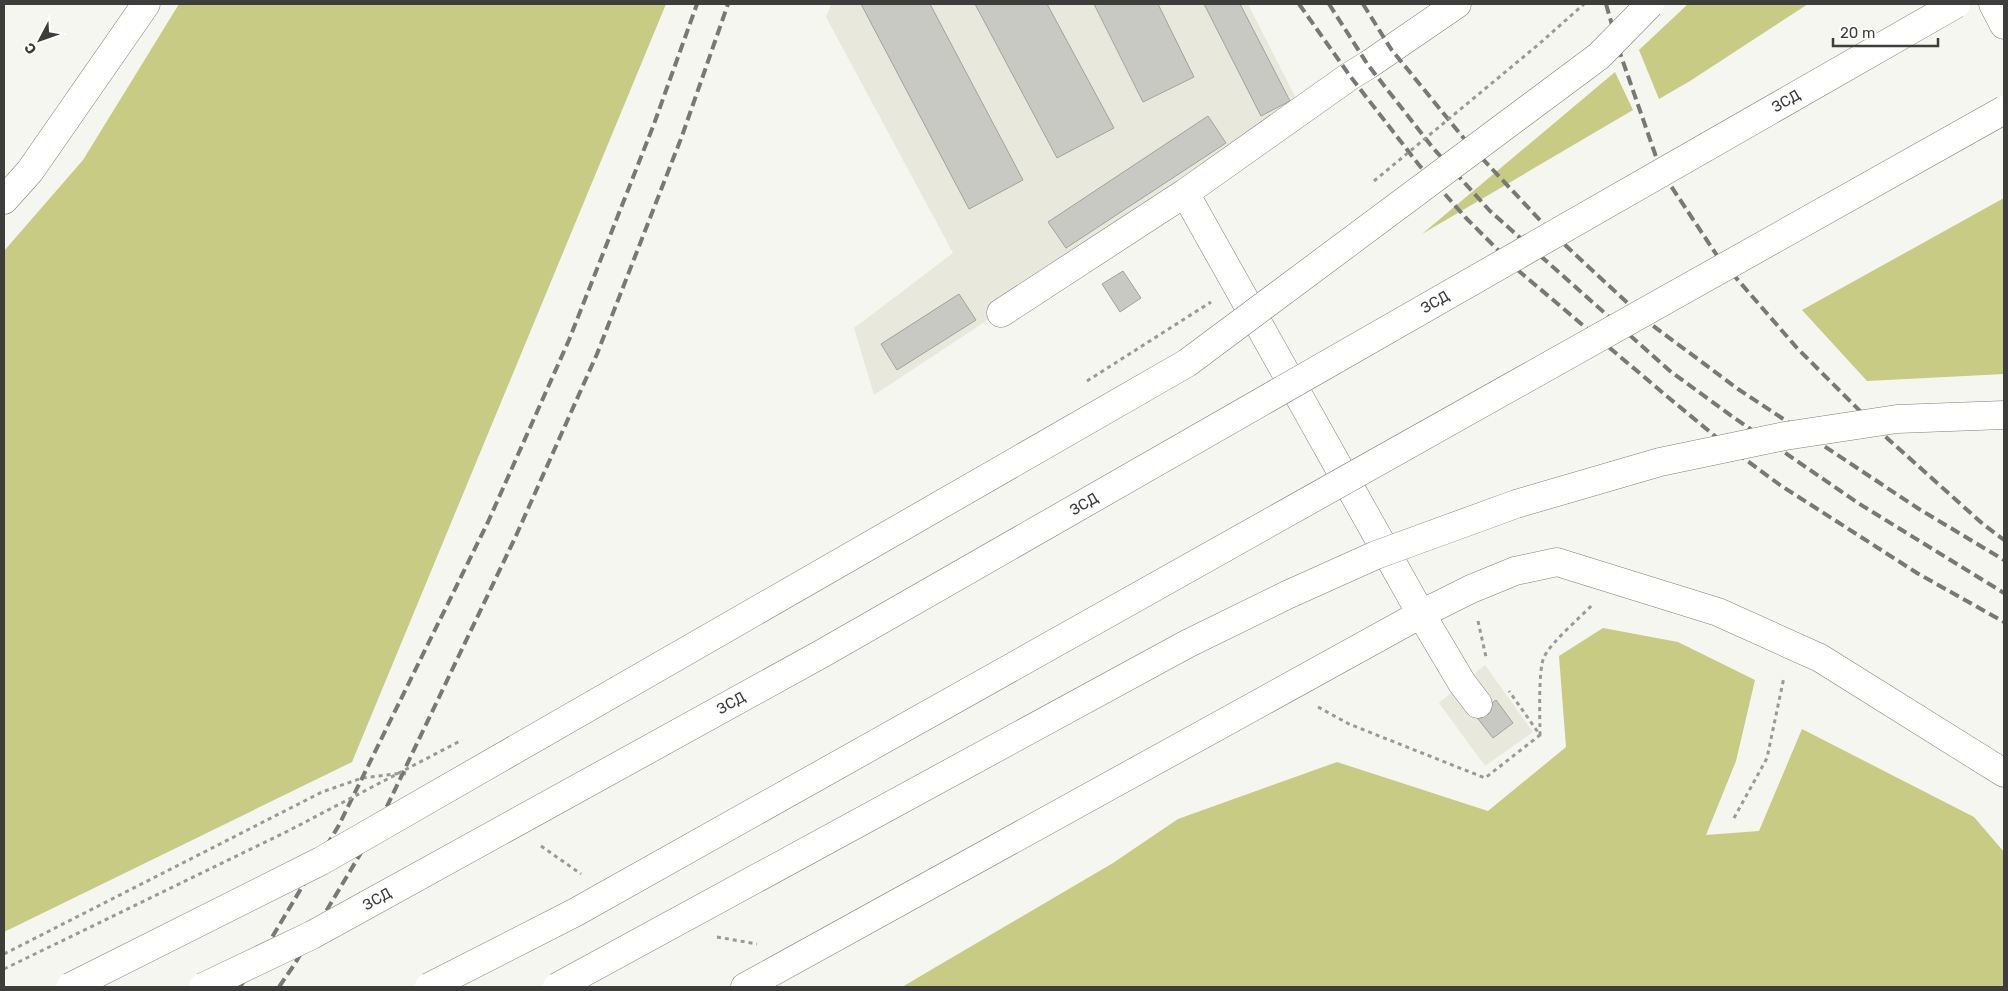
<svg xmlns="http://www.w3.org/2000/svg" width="2008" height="991" font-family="Rubik,sans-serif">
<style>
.built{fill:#e8e9dc}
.green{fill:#c7cb83}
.building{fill:#c9c9c3;stroke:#a1a29c}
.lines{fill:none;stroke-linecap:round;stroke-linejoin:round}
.minor-casing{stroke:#7e7f79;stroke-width:29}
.path{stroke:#999a95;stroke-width:3;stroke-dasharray:4 4;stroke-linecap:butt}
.minor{stroke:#fff;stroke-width:28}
.rail{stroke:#787875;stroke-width:4;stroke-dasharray:10 5;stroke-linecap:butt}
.major-bridge-casing{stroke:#7e7f79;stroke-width:29;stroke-linecap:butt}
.highway-bridge-casing{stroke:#7e7f79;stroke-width:29;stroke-linecap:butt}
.path-bridge{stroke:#999a95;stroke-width:3;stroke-dasharray:4 4;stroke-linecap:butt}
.major-bridge{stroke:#fff;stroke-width:28}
.highway-bridge{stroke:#fff;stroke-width:28}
.labels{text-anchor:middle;stroke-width:4.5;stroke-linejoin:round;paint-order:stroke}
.street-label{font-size:15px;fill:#3d3d3b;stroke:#fff}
</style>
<rect width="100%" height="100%" fill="#f5f6ef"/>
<path class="built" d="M831,4H1248L1303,112L874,395L854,328L953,253L826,17Z
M1485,665L1533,732L1485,766L1439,703Z"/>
<path class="green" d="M179,4H666L352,762L4,932V251L83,160Z
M1688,4H1808L1690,81L1659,99L1639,50Z
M1615,72L1633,110L1422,234Z
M2004,198V374L1867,381L1802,310Z
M1603,628L1678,642L1755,680L1736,761L1706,835L1759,831L1802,729L1974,817L2004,852V987H902L1113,863L1178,819L1337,762L1488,811L1566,747L1559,656Z"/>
<path class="building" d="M861,4H930L1023,180L969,209Z
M975,4H1047L1114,128L1057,158Z
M1094,4H1158L1194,77L1143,102Z
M1204,4H1240L1290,101L1261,116Z
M1208,116L1226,143L1066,248L1048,222Z
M1123,271L1141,298L1120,312L1102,284Z
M959,294L976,320L897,370L881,344Z
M1496,700L1513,723L1493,738L1475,715Z"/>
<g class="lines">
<defs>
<path id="minor" d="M1457,4L1368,65L1350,76L1185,193L1421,614L1462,683L1478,704
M1993,4L2004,25
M4,200L30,171L146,4
M1001,313L1185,193
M745,987L1421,614L1471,589L1515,571L1557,562L1718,612L1820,658L2004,773"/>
</defs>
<use href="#minor" class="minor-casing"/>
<path class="path" d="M1478,621L1486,657
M1318,707L1349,724L1485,778L1540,735L1509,691
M1540,735C1540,718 1538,670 1544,657C1552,641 1580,618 1592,605
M1734,818L1767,758L1784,677
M541,846L581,874
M717,937L757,944
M4,954L322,792L362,778L402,773L406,774"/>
<use href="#minor" class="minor"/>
<path class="rail" d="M1299,4L1350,76L1419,165L1466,218L1520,272L1669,398L1727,446L1780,485L1917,573L2004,622
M1329,4L1368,65L1433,148L1490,211L1670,371L1733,417L1858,503L2004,593
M1363,4L1391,49L1466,141L1551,232L1648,322L1738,389L1919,509L2004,560
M1606,4L1620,53L1661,171L1718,257L1797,348L1888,439L1984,525L2004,540
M240,987L265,949L339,825L488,522L569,340L654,124L697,4
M279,987L294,965L380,821L515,538L597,354L682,136L728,4"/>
<defs>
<path id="major-bridge" d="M70,987L321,861L1187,363L1599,56L1650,4
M557,987L1187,644L1287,595L1376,555L1516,504L1660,462L1785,436L1897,419L2004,415"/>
<path id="highway-bridge" d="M203,987L312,935L823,653L1956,4
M429,987L576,912L2004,110"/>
</defs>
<use href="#major-bridge" class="major-bridge-casing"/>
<use href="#highway-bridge" class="highway-bridge-casing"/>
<path class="path-bridge" d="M1374,181L1539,44L1584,4
M1087,381L1211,302
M4,969L288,831L462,740"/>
<use href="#major-bridge" class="major-bridge"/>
<use href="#highway-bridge" class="highway-bridge"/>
</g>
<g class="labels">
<g class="street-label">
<text transform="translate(1786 101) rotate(-30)" y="5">ЗСД</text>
<text transform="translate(1435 302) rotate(-30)" y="5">ЗСД</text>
<text transform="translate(1084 504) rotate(-30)" y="5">ЗСД</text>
<text transform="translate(731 703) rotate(-29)" y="5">ЗСД</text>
<text transform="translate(377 899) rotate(-29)" y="5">ЗСД</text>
</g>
</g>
<rect width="2008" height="991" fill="none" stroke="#3d3d3b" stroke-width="10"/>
<g transform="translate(40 40) rotate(229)" stroke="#ffffff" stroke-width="4" paint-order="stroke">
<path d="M0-4L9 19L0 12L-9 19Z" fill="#3d3d3b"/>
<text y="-8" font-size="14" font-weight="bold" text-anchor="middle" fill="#3d3d3b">С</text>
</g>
<path d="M1833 38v8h105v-8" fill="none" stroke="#3d3d3b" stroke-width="2.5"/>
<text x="1840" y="38" font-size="15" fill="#3d3d3b" stroke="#ffffff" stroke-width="4" paint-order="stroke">20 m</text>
</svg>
